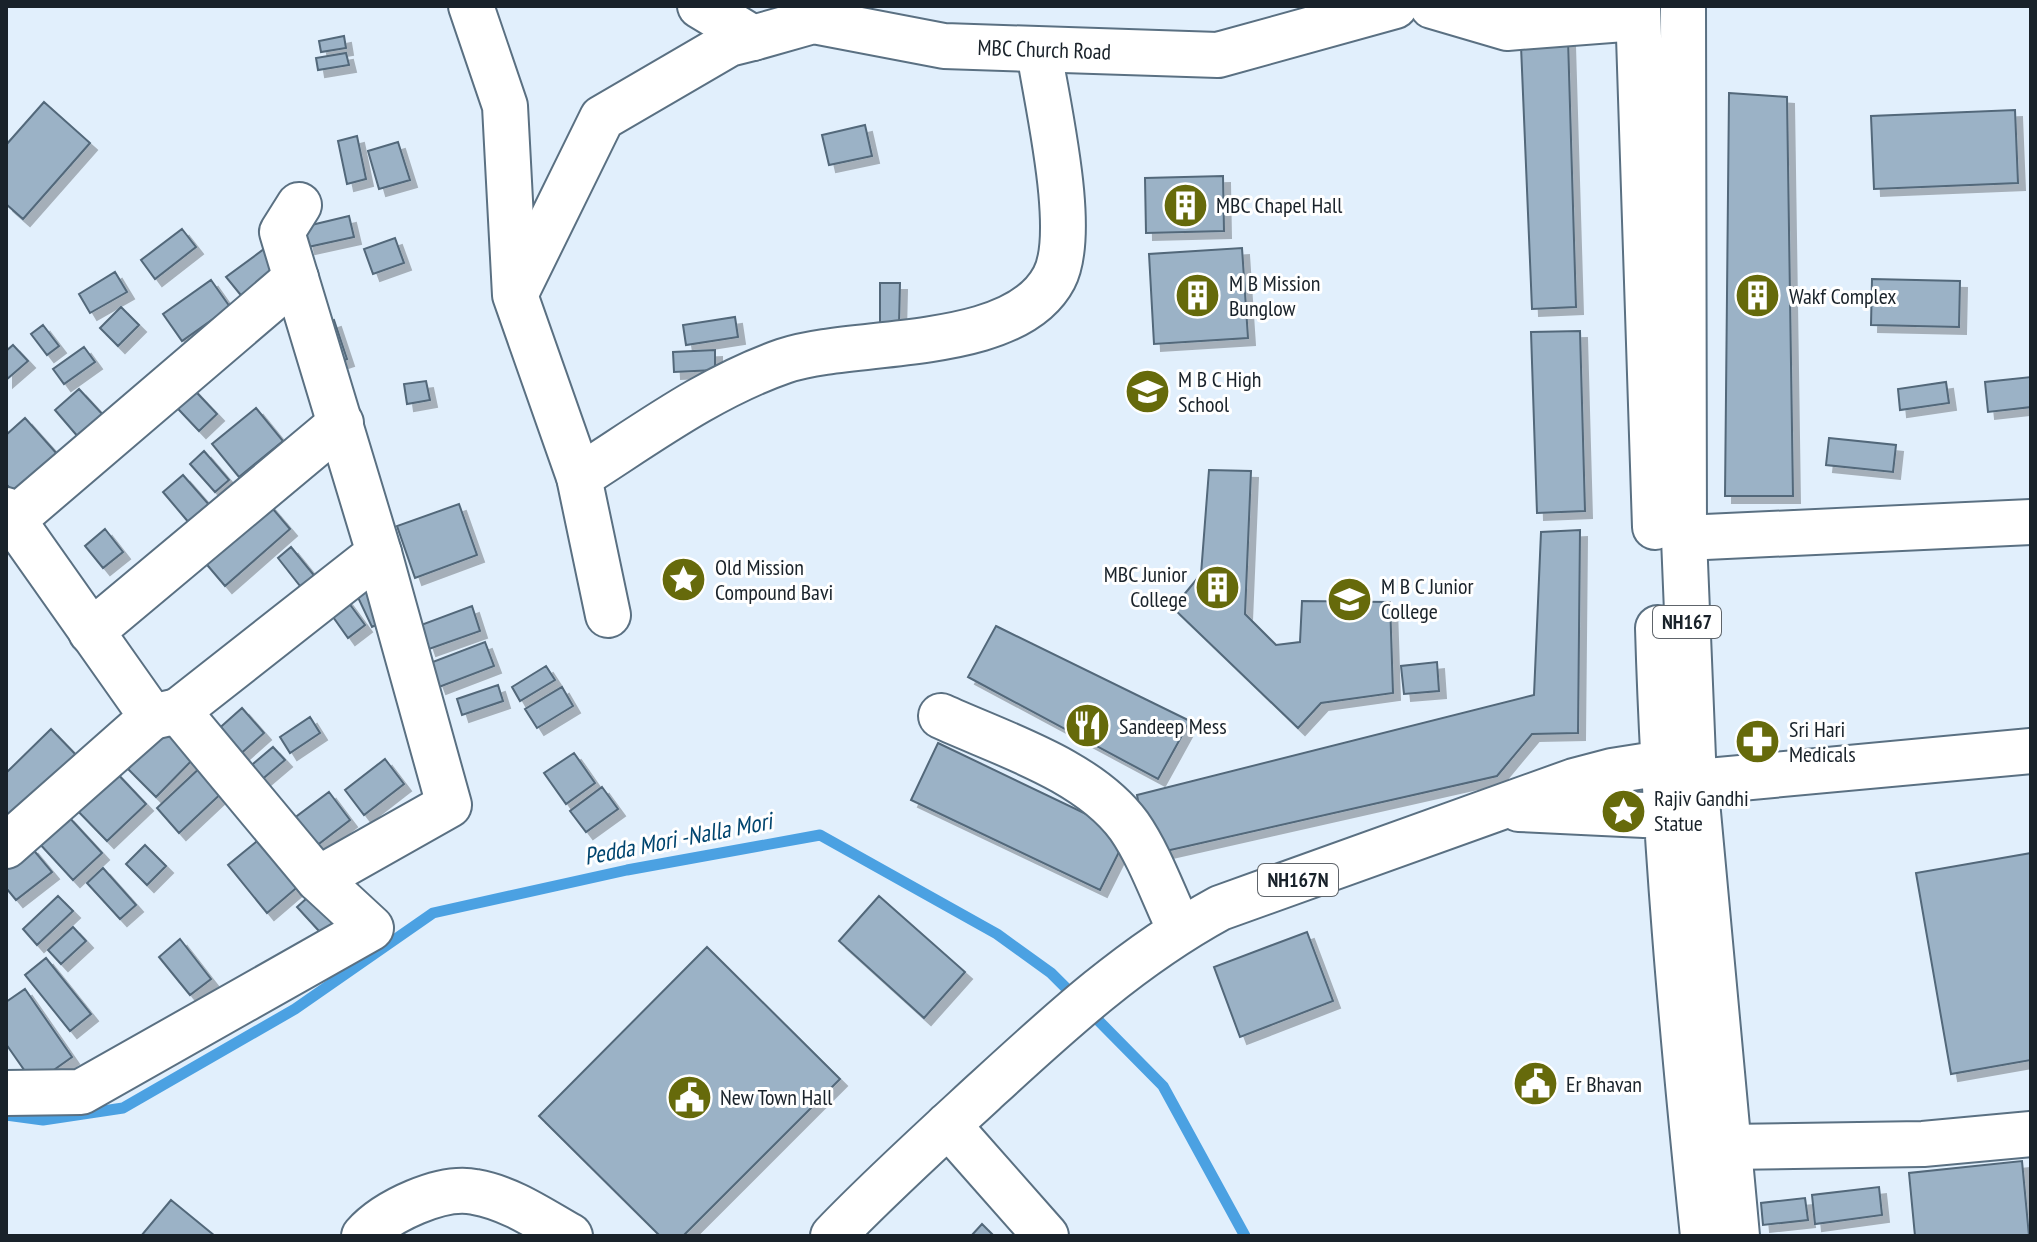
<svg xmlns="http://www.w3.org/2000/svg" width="2037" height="1242" font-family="'PT Sans Narrow',sans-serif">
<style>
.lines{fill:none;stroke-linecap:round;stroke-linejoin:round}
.stream{stroke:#4ba1e2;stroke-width:11}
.building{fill:#9bb2c6;stroke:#52687a;stroke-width:2;filter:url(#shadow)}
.minor-casing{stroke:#5a7082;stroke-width:48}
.highway-casing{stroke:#5a7082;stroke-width:48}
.minor{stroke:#fff;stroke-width:44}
.highway{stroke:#fff;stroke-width:44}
.labels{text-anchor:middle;stroke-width:6;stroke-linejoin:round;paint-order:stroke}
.shield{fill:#fff;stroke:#5e646a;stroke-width:2}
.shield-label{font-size:20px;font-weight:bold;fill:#19222a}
.street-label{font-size:22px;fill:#19222a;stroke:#fff}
.poi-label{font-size:22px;fill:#19222a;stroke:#fff;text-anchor:start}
.water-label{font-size:24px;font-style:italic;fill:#00456f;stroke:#fff}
</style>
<defs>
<filter id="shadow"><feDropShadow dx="7" dy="7" stdDeviation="0" flood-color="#0004"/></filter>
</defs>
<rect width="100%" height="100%" fill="#e1effc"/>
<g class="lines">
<path class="stream" d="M1087,1009L1163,1086L1245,1236
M6,1115L43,1120L123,1108L295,1009L433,913L627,870L820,835L997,934L1051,973L1075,997"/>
</g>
<path class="building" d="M344,36L346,48L321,52L319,41Z
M1568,39L1576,307L1532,309L1521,46Z
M346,53L349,65L318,70L316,58Z
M1729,93L1787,97L1793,496H1725Z
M44,102L90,143L23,219L6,204V145Z
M2015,110L2018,183L1874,189L1871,116Z
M865,125L872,156L829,165L822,135Z
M357,136L366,179L347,184L338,141Z
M398,142L410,180L379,189L368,151Z
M1223,176L1224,231L1146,233L1145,178Z
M349,216L354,237L308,247L303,227Z
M182,229L196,247L155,279L141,260Z
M395,238L404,263L373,274L364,249Z
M1242,248L1248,338L1154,344L1149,254Z
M264,249L281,271L244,299L226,277Z
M115,272L127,292L90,313L79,294Z
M1872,279L1960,281L1959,327L1871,325Z
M211,280L230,307L182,341L163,314Z
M880,283H900L899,324H880Z
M121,307L139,325L118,346L100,328Z
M735,317L738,337L686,345L683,325Z
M334,320L347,359L329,365L316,326Z
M43,325L59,346L47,355L31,334Z
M1580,331L1585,511L1537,513L1531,332Z
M13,345L28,361L6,380V351Z
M84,347L95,362L64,384L53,369Z
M715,350V370L674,372L673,352Z
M182,377L217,414L199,431L164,394Z
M2031,377V407L1988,412L1985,382Z
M426,381L430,400L407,404L404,384Z
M1946,382L1949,403L1900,410L1898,389Z
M79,389L104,416L79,438L55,410Z
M256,408L283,441L239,477L212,444Z
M25,418L66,464L23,502L6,484V435Z
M1829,438L1896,445L1893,472L1826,465Z
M204,451L229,480L215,492L190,464Z
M1209,470L1251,471L1245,614L1276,645L1300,642L1302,601L1390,602L1393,693L1321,703L1298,728L1173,608L1201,574Z
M183,475L211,507L190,524L163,492Z
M262,496L290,529L225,586L197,553Z
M459,504L477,555L415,578L397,526Z
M105,529L123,552L103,568L85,546Z
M1580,530L1578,733L1532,734L1497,776L1148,855L1137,795L1534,695L1541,532Z
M291,547L317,579L304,591L278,558Z
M374,579L393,617L372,627L354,589Z
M343,595L365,625L348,638L326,607Z
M472,606L480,631L429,649L421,625Z
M996,626L1190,721L1158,779L968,677Z
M485,642L494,666L439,687L430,663Z
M1437,662L1439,691L1404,694L1401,666Z
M546,666L555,680L520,701L512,687Z
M498,685L503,701L462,715L457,699Z
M562,687L573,706L537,728L525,709Z
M242,708L264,733L228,765L206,740Z
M310,717L320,733L290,753L280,737Z
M172,724L200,752L156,797L128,769Z
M51,729L79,758L6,829V773Z
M938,743L1128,834L1100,890L911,800Z
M273,747L285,760L253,787L241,774Z
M574,753L595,783L566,804L544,773Z
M385,759L404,784L364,815L345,790Z
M204,764L227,788L179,833L157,808Z
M111,767L146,804L107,841L72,805Z
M602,787L618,809L586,832L570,811Z
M329,792L350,820L311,850L289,822Z
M67,815L102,853L73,880L38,842Z
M262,837L301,884L267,913L228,865Z
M145,845L166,866L147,885L126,864Z
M31,847L52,872L16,900L6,888V867Z
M2031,853V1060L1951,1074L1916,873Z
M103,868L136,905L120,919L87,883Z
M317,889L350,925L330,943L297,907Z
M58,896L73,911L37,945L23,929Z
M879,896L965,972L924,1018L839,941Z
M73,927L86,941L61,964L48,950Z
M1307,932L1333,1001L1240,1037L1214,967Z
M180,939L211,979L190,995L159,957Z
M707,947L840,1079L683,1236H660L539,1116Z
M46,958L91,1014L70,1031L25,975Z
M25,989L72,1057L34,1084L6,1044V1002Z
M2022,1161L2029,1236H1915L1909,1173Z
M1879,1187L1882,1215L1815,1224L1812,1195Z
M1805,1198L1808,1220L1763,1225L1761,1203Z
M171,1200L215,1236H141Z
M982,1224L994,1236H971Z"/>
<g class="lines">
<defs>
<g id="minor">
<path d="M471,6L505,106L515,295L579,477L608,615"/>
<path id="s1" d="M700,6L753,38L813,21L944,46L1218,55L1395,6"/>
<path d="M1432,6L1507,28L1637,18"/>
<path d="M516,293L602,118L729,44L753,38"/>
<path d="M579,477C645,435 709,387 784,361C856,337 1014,354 1054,278C1078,233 1047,104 1039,51"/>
<path d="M6,510L152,717L6,846"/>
<path d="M13,520L296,278"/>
<path d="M1684,538L2031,522"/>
<path d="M91,632L341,423"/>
<path d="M178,711L379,553L282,232L299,205"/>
<path d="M941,716C1002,744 1088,770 1129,826C1150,856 1164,897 1180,930"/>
<path d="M1697,782L2031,751"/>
<path d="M318,879L449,805L379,553"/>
<path d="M6,1093L81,1092L371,928L318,879L178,711L152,717"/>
<path d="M948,1125L1046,1236"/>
<path d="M1727,1147L1923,1144L2031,1134"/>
<path d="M364,1236C386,1211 442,1185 475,1192C510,1198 540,1219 570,1236"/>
</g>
<path id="highway" d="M1638,6L1655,527
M1683,6L1684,538L1693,758L1737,1236
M1658,628C1664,833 1682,1032 1703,1236
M1519,809L1665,816L1694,812
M833,1236C881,1186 933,1139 984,1092C1058,1024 1130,957 1220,908L1574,781L1612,771L1688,759"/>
</defs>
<use href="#minor" class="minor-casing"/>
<use href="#highway" class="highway-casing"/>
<use href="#minor" class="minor"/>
<use href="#highway" class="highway"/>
</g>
<defs>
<symbol id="building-disc" viewBox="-11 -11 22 22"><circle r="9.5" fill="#666a0b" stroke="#fff"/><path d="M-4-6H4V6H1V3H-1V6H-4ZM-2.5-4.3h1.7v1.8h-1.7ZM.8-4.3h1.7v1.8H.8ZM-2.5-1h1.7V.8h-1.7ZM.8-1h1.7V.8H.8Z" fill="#fff"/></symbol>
<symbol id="school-disc" viewBox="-11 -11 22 22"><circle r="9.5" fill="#666a0b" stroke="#fff"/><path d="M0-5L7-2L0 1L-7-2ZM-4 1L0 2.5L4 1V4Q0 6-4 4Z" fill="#fff"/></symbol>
<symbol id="sight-disc" viewBox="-11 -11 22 22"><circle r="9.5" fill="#666a0b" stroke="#fff"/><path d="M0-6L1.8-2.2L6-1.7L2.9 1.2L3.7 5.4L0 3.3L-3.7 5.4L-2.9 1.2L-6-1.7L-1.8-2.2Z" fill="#fff"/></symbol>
<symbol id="university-disc" viewBox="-11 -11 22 22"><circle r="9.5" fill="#666a0b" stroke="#fff"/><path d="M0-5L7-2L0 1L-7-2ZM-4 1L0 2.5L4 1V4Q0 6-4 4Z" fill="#fff"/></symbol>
<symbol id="restaurant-disc" viewBox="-11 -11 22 22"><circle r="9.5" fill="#666a0b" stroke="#fff"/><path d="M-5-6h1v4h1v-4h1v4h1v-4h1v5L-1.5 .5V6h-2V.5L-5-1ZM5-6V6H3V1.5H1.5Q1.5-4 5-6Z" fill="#fff"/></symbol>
<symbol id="pharmacy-disc" viewBox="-11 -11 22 22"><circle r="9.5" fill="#666a0b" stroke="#fff"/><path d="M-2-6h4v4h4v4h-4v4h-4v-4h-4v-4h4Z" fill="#fff"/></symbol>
<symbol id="civic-disc" viewBox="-11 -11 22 22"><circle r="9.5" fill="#666a0b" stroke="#fff"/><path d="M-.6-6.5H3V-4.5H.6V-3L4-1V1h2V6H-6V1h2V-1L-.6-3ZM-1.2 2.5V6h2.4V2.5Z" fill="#fff"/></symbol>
</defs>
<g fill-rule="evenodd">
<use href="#building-disc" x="1160" y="180" width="51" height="51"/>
<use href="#building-disc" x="1172" y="270" width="51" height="51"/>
<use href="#building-disc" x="1732" y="270" width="51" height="51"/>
<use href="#school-disc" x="1122" y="366" width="51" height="51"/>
<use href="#sight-disc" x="658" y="554" width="51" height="51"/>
<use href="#building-disc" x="1192" y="562" width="51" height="51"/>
<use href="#university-disc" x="1324" y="574" width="51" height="51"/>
<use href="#restaurant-disc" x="1062" y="700" width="51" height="51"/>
<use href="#pharmacy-disc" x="1732" y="716" width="51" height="51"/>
<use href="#sight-disc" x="1598" y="786" width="51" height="51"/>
<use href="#civic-disc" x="1510" y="1058" width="51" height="51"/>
<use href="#civic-disc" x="664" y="1072" width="51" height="51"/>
</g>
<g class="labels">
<g class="shield">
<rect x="1653" y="606" width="68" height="32" rx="6"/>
<rect x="1258" y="864" width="80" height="32" rx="6"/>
</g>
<g class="shield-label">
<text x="1687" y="629">NH167</text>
<text x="1298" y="887">NH167N</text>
</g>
<g class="street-label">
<text dy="8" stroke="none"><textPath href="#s1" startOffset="358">MBC Church Road</textPath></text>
</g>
<g class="poi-label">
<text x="1216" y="213">MBC Chapel Hall</text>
<text x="1229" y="291">M B Mission<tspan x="1229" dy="25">Bunglow</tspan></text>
<text x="1789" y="304">Wakf Complex</text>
<text x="1178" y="387">M B C High<tspan x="1178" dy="25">School</tspan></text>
<text x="715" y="575">Old Mission<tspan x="715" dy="25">Compound Bavi</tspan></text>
<text x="1187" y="582" text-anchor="end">MBC Junior<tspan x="1187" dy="25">College</tspan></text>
<text x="1381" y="594">M B C Junior<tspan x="1381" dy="25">College</tspan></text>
<text x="1119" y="734">Sandeep Mess</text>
<text x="1789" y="737">Sri Hari<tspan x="1789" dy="25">Medicals</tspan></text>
<text x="1654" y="806">Rajiv Gandhi<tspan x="1654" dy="25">Statue</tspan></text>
<text x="1566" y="1092">Er Bhavan</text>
<text x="720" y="1105">New Town Hall</text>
</g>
<g class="water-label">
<text transform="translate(678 839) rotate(-11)" y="8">Pedda Mori -Nalla Mori</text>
</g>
</g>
<rect width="2037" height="1242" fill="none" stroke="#19222a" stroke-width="16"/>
</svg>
